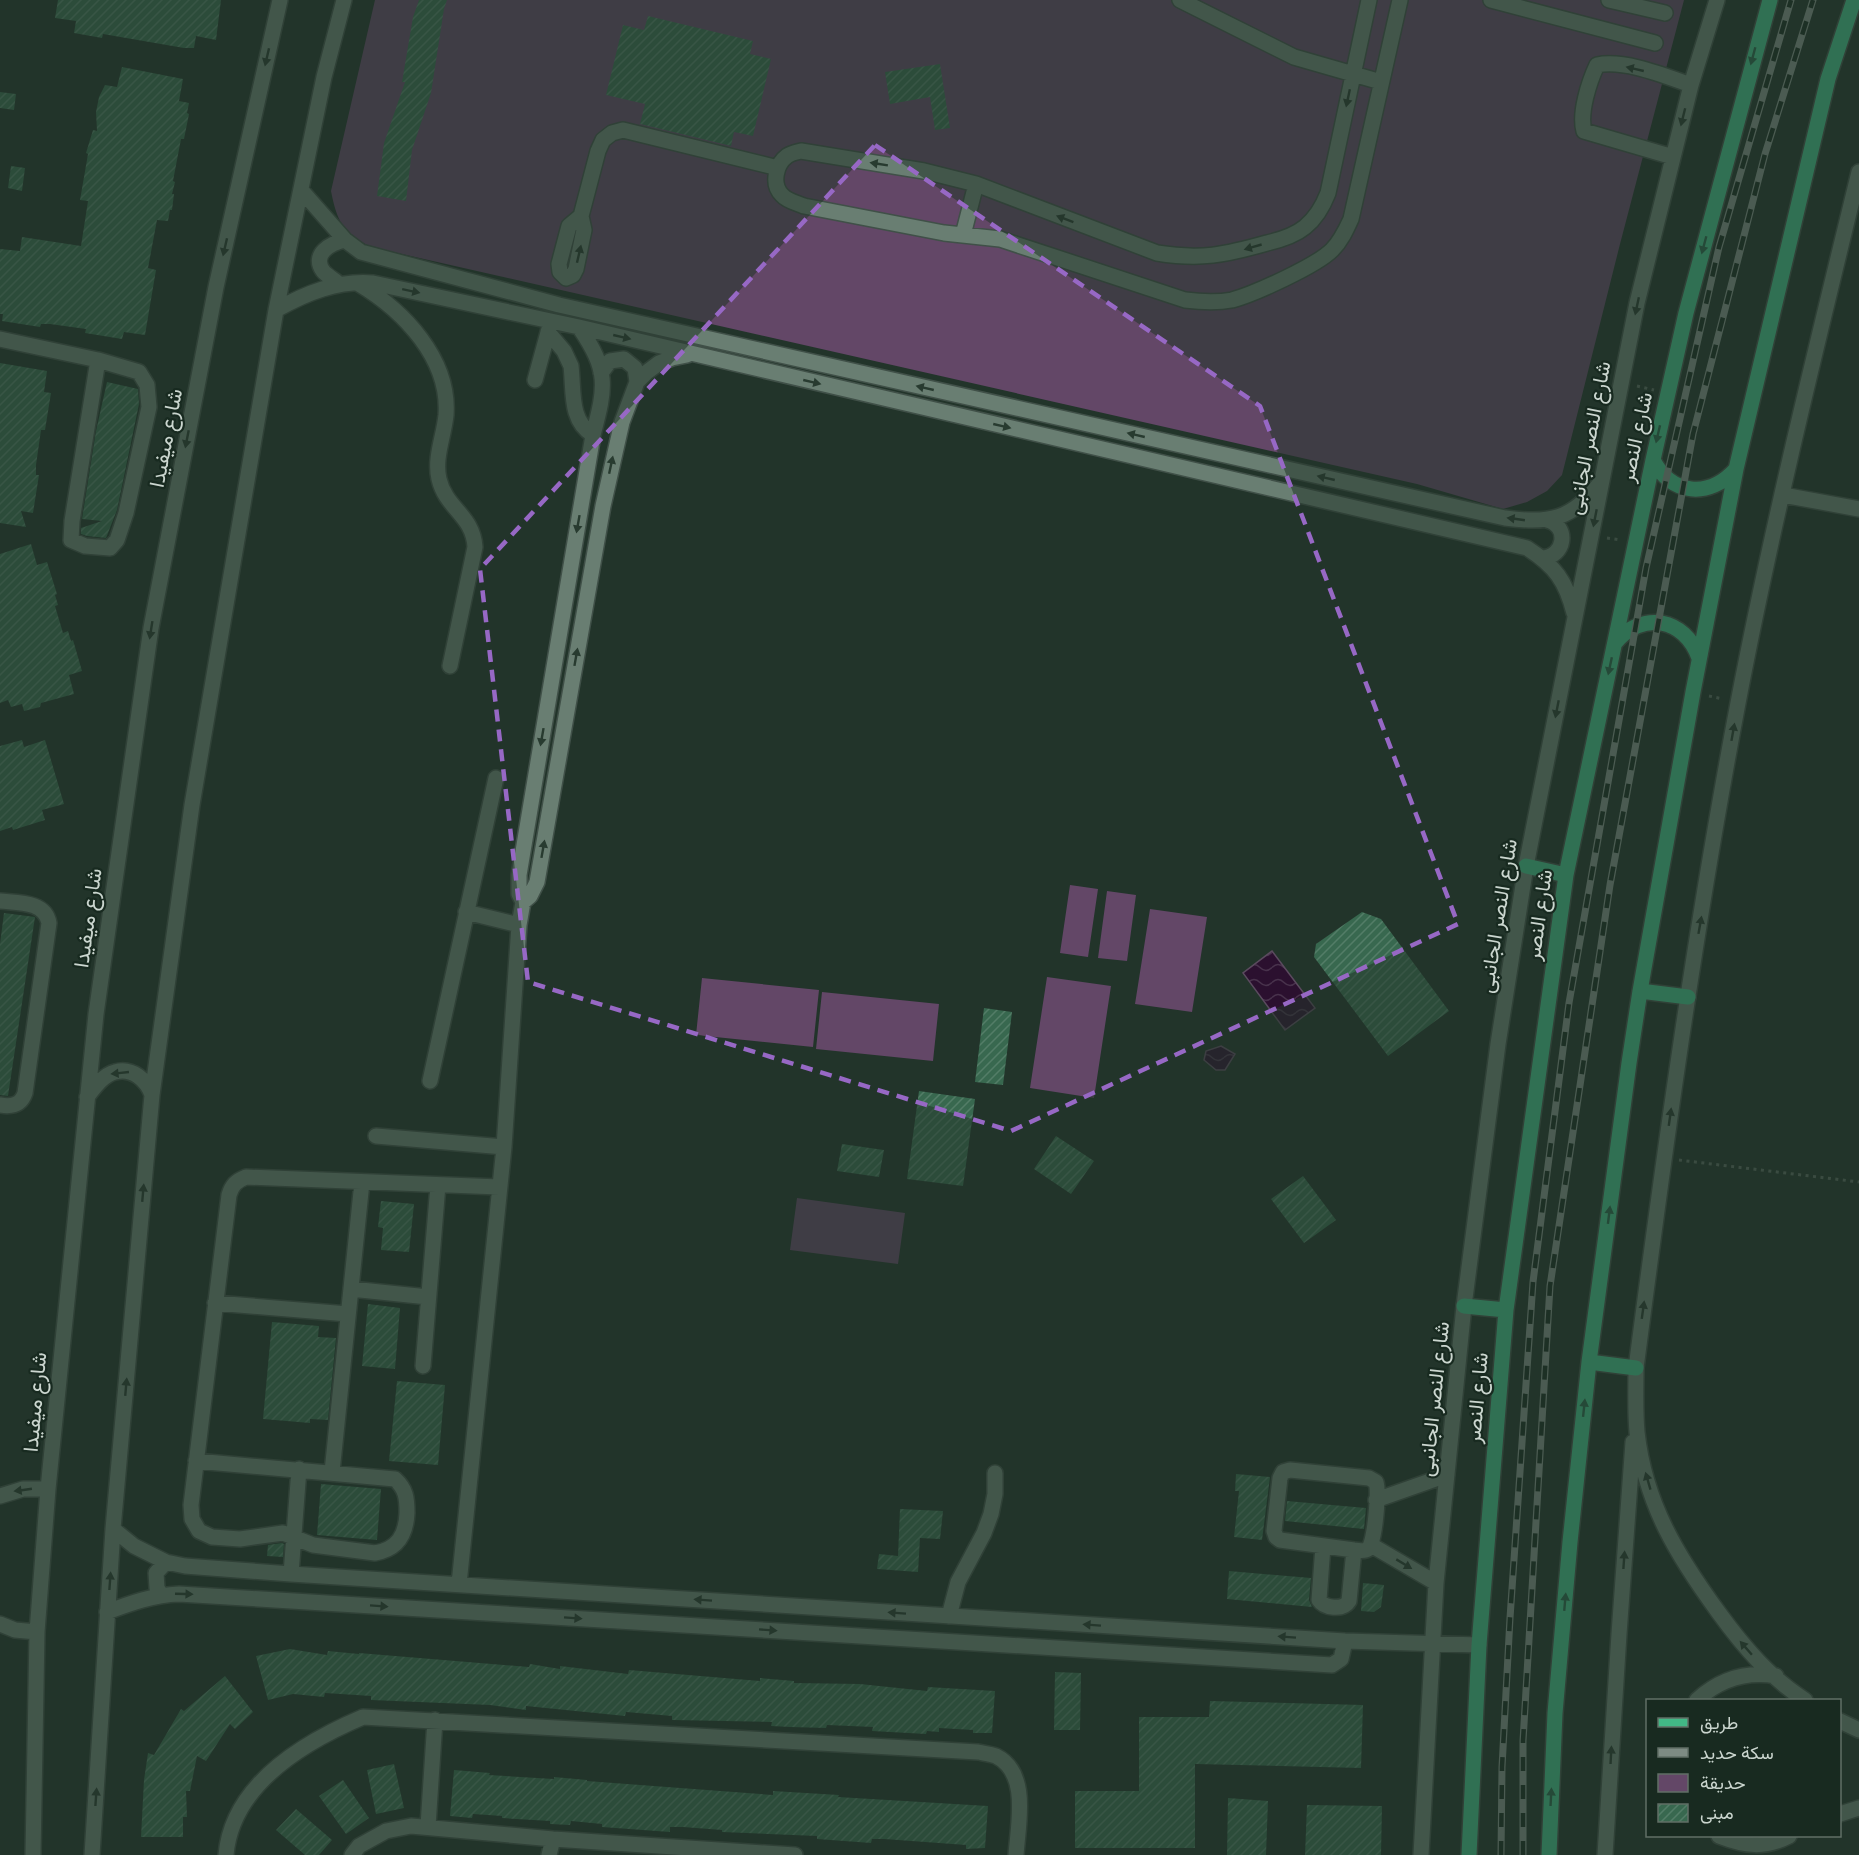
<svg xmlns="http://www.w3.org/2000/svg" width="1859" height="1855" font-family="Karla,Vazirmatn,sans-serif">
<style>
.green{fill:#634767}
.water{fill:url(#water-waves);stroke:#5b4b5f;stroke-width:1.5}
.building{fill:url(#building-hatch)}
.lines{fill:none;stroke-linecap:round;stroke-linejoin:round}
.minor-casing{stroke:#405048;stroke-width:18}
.major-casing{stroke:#405048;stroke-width:18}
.path{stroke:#58675e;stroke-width:3;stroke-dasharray:3 4.5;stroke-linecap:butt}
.minor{stroke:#697e72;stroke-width:15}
.major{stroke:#42b886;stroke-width:15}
.rail-casing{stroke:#7d8b83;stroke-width:7}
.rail{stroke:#182a20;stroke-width:4.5;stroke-dasharray:14;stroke-linecap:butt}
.oneway{fill:#296349}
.oneway2{fill:#283b30}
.marked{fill:none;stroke:#9768c5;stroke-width:4.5;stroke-dasharray:12 8;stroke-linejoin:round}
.labels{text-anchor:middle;stroke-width:4.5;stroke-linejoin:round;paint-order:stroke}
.street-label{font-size:21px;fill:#cbd6cf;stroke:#182a20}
</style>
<defs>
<pattern id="water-waves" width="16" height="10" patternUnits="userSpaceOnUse" patternTransform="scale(1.5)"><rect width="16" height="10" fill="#2b102f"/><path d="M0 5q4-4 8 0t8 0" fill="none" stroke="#48324c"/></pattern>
<pattern id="building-hatch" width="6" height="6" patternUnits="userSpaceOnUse" patternTransform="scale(1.5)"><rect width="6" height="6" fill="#38684f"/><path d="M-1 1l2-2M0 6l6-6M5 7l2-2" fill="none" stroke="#537d67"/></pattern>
</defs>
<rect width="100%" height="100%" fill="#22342a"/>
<path class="green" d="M375,0H1684L1620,244L1562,475L1547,491L1527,502L1503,509L1417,484L371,247C342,232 337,221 331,191Z
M1070,885L1098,889L1088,957L1060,953Z
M1107,891L1136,895L1127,961L1098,958Z
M1150,909L1207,917L1192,1012L1135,1004Z
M1047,977L1111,986L1094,1098L1030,1088Z
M702,978L819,990L813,1047L696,1035Z
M822,992L939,1004L933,1061L816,1049Z
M797,1198L905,1213L898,1264L790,1250Z"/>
<path class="water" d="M1272,951L1315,1008L1285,1030L1243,973Z
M1221,1046L1235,1054L1225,1070H1216L1204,1060L1206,1051Z"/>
<path class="building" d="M58,0H221L216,40L196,36L194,48H184L103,34L102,38L74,33L76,21L55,18Z
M419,0H447L444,9L431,93L412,150L406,201L377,196L384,143L405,82H402L413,17Z
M648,16L753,41L750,54L771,59L753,136L734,132L731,146L640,124L645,104L606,95L623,25L644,30Z
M940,64L950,128L935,130L930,97L890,104L885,72Z
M122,67L183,79L179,101L189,103L187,113L189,114L184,139H181L173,181L175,182L172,194H174L172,210H170L168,221L157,220L148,268L156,270L145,335L124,332L122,339L85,333L86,329L50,324H41L40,327L2,321L3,314H0V249L20,251L22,237L81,246L88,201L80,200L88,154L86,153L93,130L97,131L96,112L99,97L105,85L117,87Z
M0,92L16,94L14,110L0,108Z
M11,166L25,168L22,191L8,188Z
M0,363L47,371L44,392L51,393L45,430H41L36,465V475H39L33,513L21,511L26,527L0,523Z
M107,382L138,389L139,404L117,510L106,538L87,536L81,534V528L102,521L82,519L96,431Z
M31,544L37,565L47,562L57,594L55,595L58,605L55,606L63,633L68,631L71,641L73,640L82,671L69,675L74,694L41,703L40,707L24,711L22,704L11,707L8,700L0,703V554Z
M22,740L24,747L45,740L64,804L42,810L45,820L13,830L12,827L0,831V746Z
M1362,912L1381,919L1449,1011L1388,1056L1314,957L1316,944Z
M4,913L35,917L8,1096L0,1095V944Z
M984,1008L1012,1012L1003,1085L975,1082Z
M919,1091L975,1099L963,1186L907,1179Z
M1056,1136L1094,1161L1071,1194L1034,1169Z
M842,1144L884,1150L879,1177L837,1171Z
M1303,1176L1336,1220L1304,1243L1271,1199Z
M381,1201L414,1204L409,1252L381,1250L383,1228L378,1227Z
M368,1304L400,1308L395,1369L362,1366Z
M272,1322L319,1326L318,1337L336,1338L328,1420L310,1419V1423L263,1419Z
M397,1381L445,1385L438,1465L389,1461Z
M1236,1474L1270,1477L1262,1540L1234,1537L1239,1491H1235Z
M321,1484L381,1489L377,1540L317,1535Z
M1287,1501L1366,1508L1364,1529L1285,1521Z
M900,1509L943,1511L940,1539L920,1538L918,1572L877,1569L879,1554L898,1556Z
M282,1543L284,1544L283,1557L267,1556L268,1545Z
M1229,1571L1311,1578L1309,1600L1312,1607L1227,1599Z
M1363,1583L1384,1585L1381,1607L1374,1612L1361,1611Z
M290,1649L327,1655L328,1651L359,1654V1653L529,1667L530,1664L560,1669V1666L628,1674L629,1670L760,1681V1678L794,1681V1683L860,1684L927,1691L928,1687L995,1691L992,1733H973V1730L939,1728V1732L927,1731L926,1734L872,1731L873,1727L827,1725L826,1728L790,1727L771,1726L772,1722L672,1720V1716L626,1712L625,1716L526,1706V1710L490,1705L371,1700V1696L325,1693L324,1697L293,1694L268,1700L256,1656Z
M1055,1672L1081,1673L1080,1730H1054Z
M225,1676L253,1712L235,1729L230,1724L206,1761L197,1756L190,1791H186L187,1817H183V1837H141L144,1780L148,1753L154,1755L181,1709L184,1711Z
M1210,1701L1363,1705L1361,1768L1195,1764V1848H1075V1791H1139V1717H1209Z
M394,1764L404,1808L376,1814L367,1770Z
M454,1770L490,1773L489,1775L554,1779V1777L587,1780V1781L773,1795V1791L839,1795L838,1797L988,1806L985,1848L966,1849V1845L884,1839H872L871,1843L817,1839V1836L722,1832V1830L683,1827H670V1832L602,1827V1824L571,1821L570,1825L550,1824V1821L502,1818V1816L473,1814L472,1818L450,1816Z
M343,1780L369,1818L346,1834L319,1796Z
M1228,1798L1268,1801L1266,1855H1227Z
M1307,1805L1382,1806L1381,1855H1305Z
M296,1809L332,1840L319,1855H305L276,1830Z"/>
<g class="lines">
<defs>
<path id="minor" d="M1180,0L1294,57L1381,82
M1369,0L1328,193C1323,206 1316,218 1305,227C1294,236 1280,240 1267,243C1225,255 1201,260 1157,253L976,184L924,171L801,151C797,152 791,153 787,156C776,164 771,184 782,195C787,201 797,203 804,206L944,233L1000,239L1185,300C1201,302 1216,303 1232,300C1254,294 1316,266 1332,250C1341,241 1346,230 1351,219L1400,0
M1491,0L1655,43
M1609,0L1665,13
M1673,157L1584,131C1579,113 1589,82 1597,65C1624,59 1665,76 1691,85
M301,190L345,240L361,252L559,305L1505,518C1549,524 1572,520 1600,483
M581,216L569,226L559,264L560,272L566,278L573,275L576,269L584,230L581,216L598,151L603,140L612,133L623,130L778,168
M963,235L976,184
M339,284C335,280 327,276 323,271C311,254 331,243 345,240
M359,284C404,311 450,359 446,415C444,436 434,458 439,479C446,509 473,515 475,547L450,666
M276,310C306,293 338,280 373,283L579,327L1527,548C1555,566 1566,581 1574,613
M548,332L564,351L571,366C574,390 569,421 593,435
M0,339L98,360L139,372L147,385L149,407L126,513L117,540L110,548L85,546L71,540L72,521L98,360
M601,373L610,361L624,359L635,368L637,382
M535,380L550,325
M1783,495L1859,509
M1542,558C1565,557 1570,526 1547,520
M0,901C18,903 45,901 49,923L25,1093C21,1105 12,1107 0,1105
M523,902L530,896L537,882L603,506L622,422L637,382L647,372L659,363L672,358L687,355
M466,912L519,925
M430,1081L496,778
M87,1097C94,1088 103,1075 115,1072C132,1067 147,1080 152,1095
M376,1136L504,1147
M351,1289L428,1297
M215,1303L348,1314
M423,1366L438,1185
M196,1461L395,1479C406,1489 407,1498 407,1513C406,1535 398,1549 375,1553L313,1545L283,1533L240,1539L212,1537L199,1531L192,1519L191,1505L229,1195C232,1185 236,1181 246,1177L499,1187
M1290,1470L1369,1478L1376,1482C1379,1491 1375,1544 1368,1549C1364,1552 1359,1550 1354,1550L1280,1540L1276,1537L1274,1531L1280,1478L1283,1472Z
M332,1472L362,1182
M0,1496L23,1489H48
M1376,1500L1447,1475
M113,1529L134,1546L166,1562L185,1566L291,1574L1345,1641L1479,1645
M1371,1545L1436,1583
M1323,1546L1319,1600C1324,1608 1343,1611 1349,1601L1354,1550
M291,1574L299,1469
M459,1584L504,1147L519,925L523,902L519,894V875L593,435C606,386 609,371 579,327
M161,1595L157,1588L156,1573L166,1562
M107,1612C131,1603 153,1595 179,1594L1332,1665L1341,1659L1345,1641
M949,1616L958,1582L984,1533L991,1514L995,1494V1473
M0,1624L15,1630L37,1632
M1697,1700C1719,1680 1746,1671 1776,1676
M1805,1700C1770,1678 1743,1646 1719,1613C1678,1557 1645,1504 1637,1432C1635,1411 1636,1390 1636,1368C1665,1146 1696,923 1738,703C1772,525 1816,348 1859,172
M1840,1721L1859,1730
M1840,1814L1859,1808
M428,1826L435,1720
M1719,1836C1745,1846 1764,1849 1789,1836
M33,1855L37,1632L48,1489L96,1014L151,628L216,287L280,0
M92,1855L113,1529L152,1095L192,805L276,310L324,77L344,0
M226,1855C232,1785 304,1742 363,1717L978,1752C983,1753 991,1754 996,1756C1030,1773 1018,1824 1016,1855
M352,1855L359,1846L386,1831L411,1826L553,1839L795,1855
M549,1855L553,1839
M1421,1855L1436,1583L1464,1306L1498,1044L1526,866L1637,303L1691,85L1717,0
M1605,1855L1619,1634L1633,1442"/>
<path id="major" d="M1653,460C1671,495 1709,499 1736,469
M1615,643C1642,610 1685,618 1699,658
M1526,866L1566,875
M1640,991L1688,997
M1464,1306L1506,1310
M1589,1362L1636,1368
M1469,1855L1479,1645L1506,1310L1566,875L1653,460L1686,313L1770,0
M1549,1855L1555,1713L1570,1542L1589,1362L1629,1063L1640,991L1693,692L1736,469L1828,79L1854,0"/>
</defs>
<use href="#minor" class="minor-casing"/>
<use href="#major" class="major-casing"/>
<path class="path" d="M1637,386L1654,390
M1607,538L1621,540
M1709,696L1723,699
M1679,1160L1859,1182"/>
<use href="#minor" class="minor"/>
<use href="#major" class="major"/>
<defs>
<path id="rail" d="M1501,1855L1502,1767L1510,1618L1533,1282L1569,1003L1646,568L1719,247L1791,0
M1523,1855V1741L1550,1286L1610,885L1693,434L1765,154L1813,0"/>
</defs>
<use href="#rail" class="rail-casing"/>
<use href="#rail" class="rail"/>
</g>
<defs><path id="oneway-solid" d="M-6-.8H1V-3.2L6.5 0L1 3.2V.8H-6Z" transform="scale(1.5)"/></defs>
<g class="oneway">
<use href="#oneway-solid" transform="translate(1753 56) rotate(105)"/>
<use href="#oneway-solid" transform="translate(1704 245) rotate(105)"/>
<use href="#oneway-solid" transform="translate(1658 434) rotate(103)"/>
<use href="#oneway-solid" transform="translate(1610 666) rotate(102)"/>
<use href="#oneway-solid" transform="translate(1609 1215) rotate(-83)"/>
<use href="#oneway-solid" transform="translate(1584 1408) rotate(-84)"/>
<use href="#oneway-solid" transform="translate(1565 1602) rotate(-85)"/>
<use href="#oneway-solid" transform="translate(1551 1797) rotate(-87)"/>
</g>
<g class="oneway2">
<use href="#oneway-solid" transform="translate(267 57) rotate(103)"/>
<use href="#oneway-solid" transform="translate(1635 69) rotate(-167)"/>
<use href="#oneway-solid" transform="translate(1348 98) rotate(102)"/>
<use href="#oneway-solid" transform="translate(1683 117) rotate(104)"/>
<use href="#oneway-solid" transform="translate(879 164) rotate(-171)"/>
<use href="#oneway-solid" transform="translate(1065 219) rotate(-159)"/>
<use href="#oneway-solid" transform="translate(225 247) rotate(103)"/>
<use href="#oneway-solid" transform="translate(1253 247) rotate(164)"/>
<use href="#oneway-solid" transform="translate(579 254) rotate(-77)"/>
<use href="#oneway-solid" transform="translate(411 291) rotate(12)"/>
<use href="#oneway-solid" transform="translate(1637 306) rotate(102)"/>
<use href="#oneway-solid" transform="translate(622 337) rotate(13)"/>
<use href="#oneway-solid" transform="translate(812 382) rotate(13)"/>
<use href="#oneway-solid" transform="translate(925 388) rotate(-167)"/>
<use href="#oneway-solid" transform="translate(1002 426) rotate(13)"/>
<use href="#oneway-solid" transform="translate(1136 435) rotate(-167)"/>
<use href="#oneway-solid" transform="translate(187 439) rotate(101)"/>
<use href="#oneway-solid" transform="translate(611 465) rotate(-78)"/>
<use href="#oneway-solid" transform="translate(1326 478) rotate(-167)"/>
<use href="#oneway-solid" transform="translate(1595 518) rotate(101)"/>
<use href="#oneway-solid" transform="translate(1516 519) rotate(-172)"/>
<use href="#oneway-solid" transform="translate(578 524) rotate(100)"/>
<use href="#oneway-solid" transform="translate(151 630) rotate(99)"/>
<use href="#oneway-solid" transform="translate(576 657) rotate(-80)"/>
<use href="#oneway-solid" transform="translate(1557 709) rotate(101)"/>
<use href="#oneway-solid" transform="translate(1733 732) rotate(-80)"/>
<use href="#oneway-solid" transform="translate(542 737) rotate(100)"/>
<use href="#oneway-solid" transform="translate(543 849) rotate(-80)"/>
<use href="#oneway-solid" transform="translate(1700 925) rotate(-80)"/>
<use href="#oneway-solid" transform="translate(120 1073) rotate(174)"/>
<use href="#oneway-solid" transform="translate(1670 1117) rotate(-82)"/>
<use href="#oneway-solid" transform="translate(143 1193) rotate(-85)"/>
<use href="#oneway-solid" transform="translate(1643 1310) rotate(-82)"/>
<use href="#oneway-solid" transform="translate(126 1387) rotate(-85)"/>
<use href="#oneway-solid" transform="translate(1648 1481) rotate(-106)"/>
<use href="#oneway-solid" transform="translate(23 1490) rotate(172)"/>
<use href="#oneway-solid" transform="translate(1624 1560) rotate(-86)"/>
<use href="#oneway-solid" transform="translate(1404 1564) rotate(31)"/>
<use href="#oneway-solid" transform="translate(110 1581) rotate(-86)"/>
<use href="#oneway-solid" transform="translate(184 1594) rotate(2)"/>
<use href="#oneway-solid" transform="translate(703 1600) rotate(-176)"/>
<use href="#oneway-solid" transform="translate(379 1606) rotate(4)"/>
<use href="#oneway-solid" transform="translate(897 1613) rotate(-176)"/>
<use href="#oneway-solid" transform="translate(573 1618) rotate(4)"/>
<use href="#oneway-solid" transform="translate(1092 1625) rotate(-176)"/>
<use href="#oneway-solid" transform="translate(768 1630) rotate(4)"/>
<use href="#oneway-solid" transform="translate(1287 1637) rotate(-176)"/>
<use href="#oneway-solid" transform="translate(1746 1648) rotate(-131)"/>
<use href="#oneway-solid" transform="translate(1611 1755) rotate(-87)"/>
<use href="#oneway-solid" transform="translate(96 1797) rotate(-86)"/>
</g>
<path d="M0 0H1859V1855H0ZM875,145L1260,406L1458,924L1011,1131L528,982L480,569Z" fill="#22342a" fill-opacity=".55" fill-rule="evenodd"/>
<path class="marked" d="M875,145L1260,406L1458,924L1011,1131L528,982L480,569Z"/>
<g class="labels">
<g class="street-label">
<text transform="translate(1636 437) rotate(-78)" y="7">شارع النصر</text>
<text transform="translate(166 438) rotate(-79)" y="7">شارع ميفيدا</text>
<text transform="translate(1589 438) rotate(-79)" y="7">شارع النصر الجانبى</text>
<text transform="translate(1539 915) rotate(-82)" y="7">شارع النصر</text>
<text transform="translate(1498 916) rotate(-81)" y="7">شارع النصر الجانبى</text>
<text transform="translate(88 918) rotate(-82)" y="7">شارع ميفيدا</text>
<text transform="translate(1477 1398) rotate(-85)" y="7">شارع النصر</text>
<text transform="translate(1434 1399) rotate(-84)" y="7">شارع النصر الجانبى</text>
<text transform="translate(35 1402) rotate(-85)" y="7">شارع ميفيدا</text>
</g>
</g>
<rect x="1646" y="1699" width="195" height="138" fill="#182a20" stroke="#606f66" stroke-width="1.5"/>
<rect x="1658" y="1718" width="30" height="9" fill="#42b886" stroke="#606f66" stroke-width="1.5"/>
<text x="1700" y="1729" font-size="18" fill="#cbd6cf">طريق</text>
<rect x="1658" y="1748" width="30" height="9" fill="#7d8b83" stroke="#606f66" stroke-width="1.5"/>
<text x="1700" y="1759" font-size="18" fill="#cbd6cf">سكة حديد</text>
<rect x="1658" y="1774" width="30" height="18" fill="#634767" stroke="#606f66" stroke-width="1.5"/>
<text x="1700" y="1789" font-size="18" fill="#cbd6cf">حديقة</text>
<rect x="1658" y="1804" width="30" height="18" fill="url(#building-hatch)" stroke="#606f66" stroke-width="1.5"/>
<text x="1700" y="1819" font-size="18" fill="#cbd6cf">مبنى</text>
</svg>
